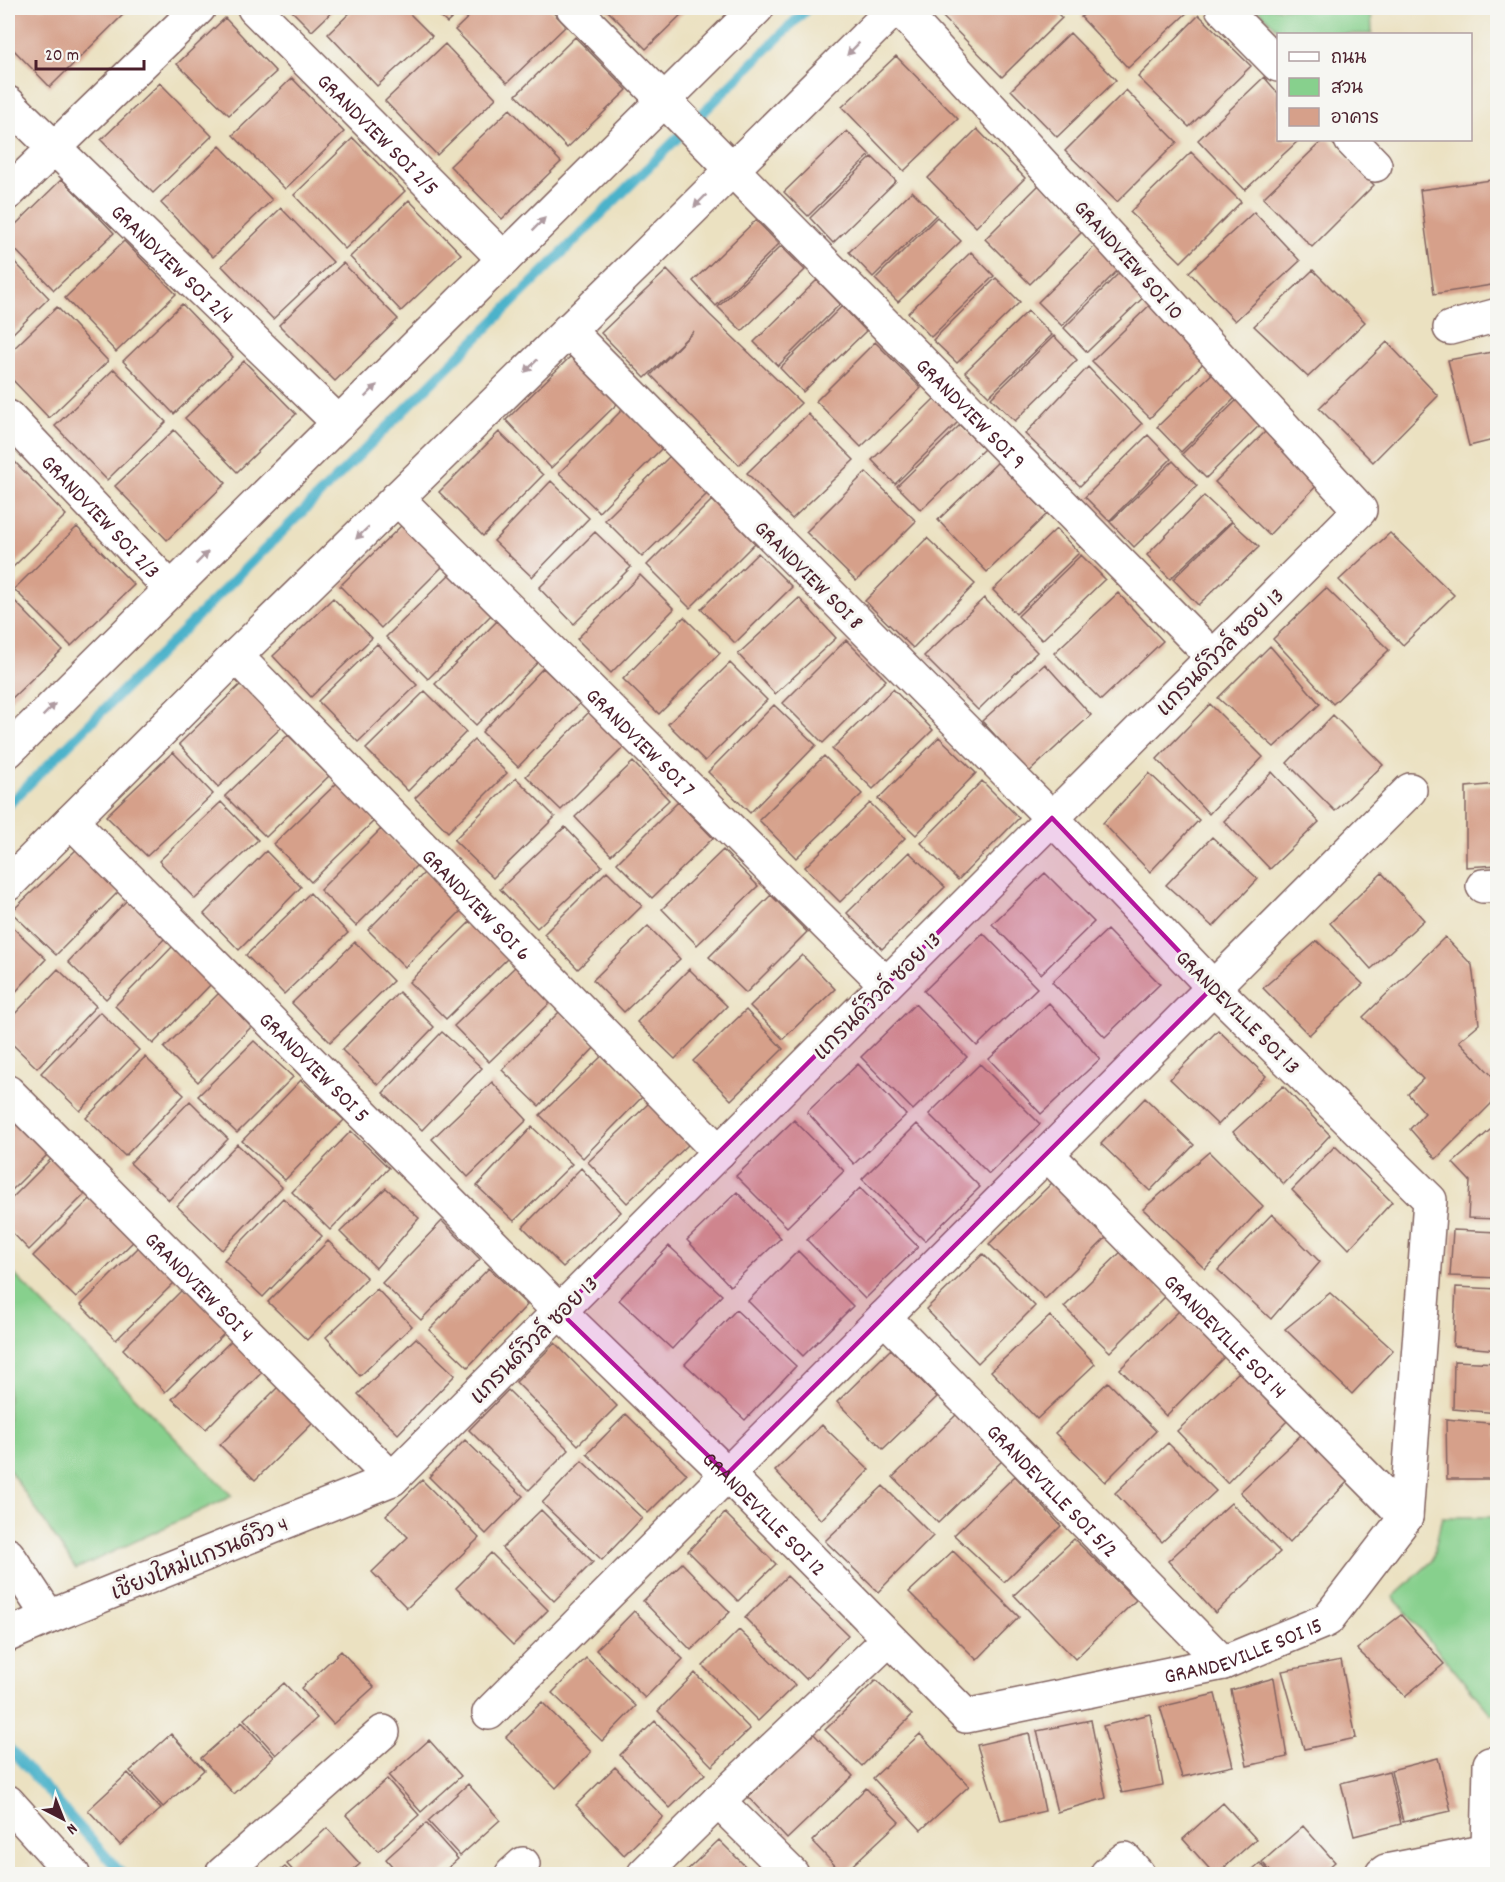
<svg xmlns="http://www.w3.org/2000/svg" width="1505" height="1882" font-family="Dekko,'Playpen Sans Thai',sans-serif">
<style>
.green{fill:#87d08d;stroke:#68785c;stroke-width:1.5}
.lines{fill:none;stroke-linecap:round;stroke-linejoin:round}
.stream{stroke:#4cb2ca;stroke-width:10}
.building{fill:#d6a08a}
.minor-casing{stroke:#826360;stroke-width:36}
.minor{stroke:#fff;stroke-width:33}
.oneway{fill:#ae9aa0}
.marked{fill:#b5179e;fill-opacity:0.2;stroke:#b5179e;stroke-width:4.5;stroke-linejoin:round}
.labels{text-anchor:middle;stroke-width:6;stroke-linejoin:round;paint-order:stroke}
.street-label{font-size:22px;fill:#4a1f2b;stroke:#f6f6f2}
</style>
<rect width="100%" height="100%" fill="#f6f6f2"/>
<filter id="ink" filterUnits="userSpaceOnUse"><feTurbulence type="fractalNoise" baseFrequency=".0167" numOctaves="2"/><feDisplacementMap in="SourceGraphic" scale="12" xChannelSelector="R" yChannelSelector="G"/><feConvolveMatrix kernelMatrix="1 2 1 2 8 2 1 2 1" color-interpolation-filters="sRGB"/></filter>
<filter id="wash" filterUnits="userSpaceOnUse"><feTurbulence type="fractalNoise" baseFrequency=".008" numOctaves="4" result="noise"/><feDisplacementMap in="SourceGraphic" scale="24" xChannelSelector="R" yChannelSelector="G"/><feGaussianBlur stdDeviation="1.35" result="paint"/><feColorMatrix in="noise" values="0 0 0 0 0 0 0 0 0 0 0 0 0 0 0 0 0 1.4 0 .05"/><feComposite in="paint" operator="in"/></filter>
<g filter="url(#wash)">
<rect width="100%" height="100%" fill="#ebe1c1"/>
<path class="green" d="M1256,8H1371L1372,34H1283Z
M8,1268L232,1496L76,1569L8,1468Z
M1442,1517H1497V1712L1491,1714L1393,1597L1432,1561Z"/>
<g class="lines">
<path class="stream" d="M8,805L808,8
M8,1747L122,1874"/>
</g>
<g id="blocks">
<path class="building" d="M8,8H130L50,87L8,44Z
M289,8H336L312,31Z
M355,8H404L432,36L377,86L328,34Z
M431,8H463L447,23Z
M478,8H549L566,26L507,83L455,30Z
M605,8H688L646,49Z
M934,8H1052L1062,18L1002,77Z
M1092,8H1190L1191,9L1128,68L1081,17Z
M1199,15L1251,66L1189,127L1138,77Z
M225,18L276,72L229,115L177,64Z
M1070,33L1116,80L1057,137L1011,90Z
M575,37L627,90L567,148L516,95Z
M445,44L496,98L437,155L385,101Z
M896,56L958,119L904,171L842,107Z
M1264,77L1278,93V140H1299L1245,190L1198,140Z
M292,78L344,132L285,189L233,135Z
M160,83L212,136L153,193L101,140Z
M1126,90L1177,142L1117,202L1065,151Z
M510,109L561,162L502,219L450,166Z
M977,129L1025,178L976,227L928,178Z
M847,131L870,155L808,216L784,192Z
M353,138L405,191L345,249L294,195Z
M1323,140H1329L1374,185L1312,247L1263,198Z
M220,146L272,200L213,257L161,203Z
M1191,152L1241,202L1181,262L1130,212Z
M872,157L896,181L833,243L810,218Z
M62,179L114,233L54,290L8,242V232Z
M1498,179V284L1434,294L1420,190Z
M1041,183L1087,227L1030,284L985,239Z
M912,191L936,215L873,277L849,252Z
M409,200L461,254L401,311L350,257Z
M281,208L333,262L273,319L222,266Z
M1254,212L1300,261L1235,321L1189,272Z
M937,217L961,241L898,302L875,279Z
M756,220L779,244L716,306L693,281Z
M1101,240L1124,264L1062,326L1038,302Z
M124,241L176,294L116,352L65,298Z
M781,246L805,270L742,331L718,307Z
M971,252L994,276L931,337L908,313Z
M8,255L49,298L8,338Z
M343,263L398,319L335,381L279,325Z
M1126,266L1150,291L1087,352L1064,328Z
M667,270L710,315L801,403L739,465L651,375L694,331L645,378L601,333Z
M1313,270L1365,322L1308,377L1254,326Z
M996,278L1020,302L957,363L933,340Z
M817,280L840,304L778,366L754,342Z
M1158,297L1212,354L1150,418L1092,361Z
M182,304L233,357L174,414L123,361Z
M842,306L866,331L803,392L780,368Z
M57,307L108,361L49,418L8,375V354Z
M1028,311L1052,335L989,396L965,372Z
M1054,336L1077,360L1015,421L991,398Z
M875,342L921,388L861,447L816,401Z
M1387,342L1438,396L1373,462L1319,408Z
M1498,351V439L1469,446L1448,360Z
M571,356L617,404L551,468L506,420Z
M244,361L296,414L237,472L185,418Z
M1220,366L1243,390L1181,452L1157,427Z
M1088,367L1142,424L1080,486L1025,434Z
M114,369L166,422L107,480L55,426Z
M1245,392L1269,416L1206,478L1182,454Z
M935,398L958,422L895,484L872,460Z
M624,408L663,447L599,512L559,473Z
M808,414L854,460L792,519L747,473Z
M1273,424L1323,479L1269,535L1215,482Z
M960,425L984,449L921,510L897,486Z
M174,430L226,483L167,540L115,486Z
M499,432L543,475L483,536L439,492Z
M1148,435L1171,459L1109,521L1085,497Z
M670,456L707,494L642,557L605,520Z
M1173,461L1197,486L1134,547L1110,522Z
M15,462L66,515L8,572V469Z
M998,462L1047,514L987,572L938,520Z
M866,472L916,521L856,581L806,532Z
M551,481L589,518L532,577L494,541Z
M1204,496L1231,521L1170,579L1147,555Z
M712,500L755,543L690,608L647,565Z
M1232,522L1259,547L1198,605L1173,579Z
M404,523L445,564L381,628L340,586Z
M77,527L134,585L71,646L14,589Z
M1056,529L1079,553L1016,614L993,590Z
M595,532L631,567L574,624L539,588Z
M1390,533L1454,595L1403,645L1339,580Z
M927,538L975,584L913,648L865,601Z
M758,553L792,587L735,643L701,609Z
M1081,555L1105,579L1042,640L1018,616Z
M453,571L494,612L428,679L386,637Z
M640,575L674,609L611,673L577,639Z
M1326,588L1389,650L1333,704L1273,639Z
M1118,593L1163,641L1101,700L1054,653Z
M10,596L62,650L8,702V599Z
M333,598L372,638L311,697L273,656Z
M799,598L836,638L775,694L738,654Z
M984,598L1037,652L978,710L924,656Z
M684,617L720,653L659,714L623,679Z
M500,618L542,658L476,725L435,684Z
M846,640L886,680L823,743L783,703Z
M377,644L417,685L358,742L318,701Z
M1270,646L1320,704L1274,747L1218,698Z
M730,663L767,700L705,761L668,724Z
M1045,664L1091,715L1029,772L982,721Z
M543,668L580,703L518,767L482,732Z
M241,684L283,726L218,787L179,744Z
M893,689L933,730L873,789L832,749Z
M425,691L466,732L408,791L366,749Z
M1210,704L1263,757L1209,814L1157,759Z
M774,705L816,745L750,813L708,772Z
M591,710L626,745L561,810L526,776Z
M1333,715L1383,765L1335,811L1287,763Z
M288,735L329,776L266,837L225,796Z
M939,737L976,773L916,835L878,799Z
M474,740L507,773L448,832L415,798Z
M173,752L213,794L147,856L106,816Z
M824,756L862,794L796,858L759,820Z
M633,762L669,800L611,855L575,817Z
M1272,772L1319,822L1270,869L1224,821Z
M1149,773L1199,820L1150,872L1103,823Z
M516,778L555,817L493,878L454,840Z
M982,781L1019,818L958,880L921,843Z
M338,782L375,820L311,882L274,844Z
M1498,784V865L1466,867V787Z
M221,802L258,840L195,899L159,861Z
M678,802L713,838L652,898L617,863Z
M870,803L905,838L840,902L805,867Z
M565,827L602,866L537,928L500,889Z
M381,829L417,865L356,926L320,890Z
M1212,837L1258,879L1213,927L1166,885Z
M77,849L118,892L56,955L11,912Z
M723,850L758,886L697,945L662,909Z
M266,851L301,887L239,950L204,914Z
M909,852L945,887L882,949L847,913Z
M426,871L464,908L405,967L368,930Z
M607,871L642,906L578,969L544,934Z
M1045,873L1094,922L1041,974L992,924Z
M1382,873L1424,920L1371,969L1330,923Z
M310,893L348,933L284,994L246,955Z
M771,895L807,932L746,993L709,957Z
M127,900L166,937L106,999L68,962Z
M471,921L508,958L446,1019L409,982Z
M8,923L46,959L8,1000Z
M648,926L680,959L624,1012L593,980Z
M1107,930L1160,984L1105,1037L1052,982Z
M983,933L1037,988L977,1046L924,991Z
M1445,937L1472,965L1479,1024L1459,1041L1498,1082V1097L1436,1159L1410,1129L1425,1113L1408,1094L1423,1079L1363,1017Z
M1317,941L1363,984L1309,1035L1263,988Z
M355,942L393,981L330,1042L292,1003Z
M174,945L213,982L153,1044L115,1006Z
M802,955L835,989L783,1039L750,1006Z
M516,966L551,1002L489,1062L454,1026Z
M58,969L96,1006L37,1068L8,1040V1021Z
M689,969L727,1006L675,1059L637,1022Z
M399,992L434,1027L378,1085L342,1050Z
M219,993L251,1027L198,1082L164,1048Z
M1049,1003L1100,1059L1041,1114L989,1059Z
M915,1004L967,1057L913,1110L861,1057Z
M746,1010L783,1049L731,1100L693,1061Z
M560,1011L596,1046L539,1106L502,1070Z
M100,1012L139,1050L80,1111L41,1073Z
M1218,1030L1266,1076L1218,1125L1170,1079Z
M442,1032L482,1068L422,1130L383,1093Z
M254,1041L293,1077L237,1133L198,1096Z
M604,1054L643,1096L583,1158L540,1115Z
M145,1057L184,1095L125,1156L86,1118Z
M858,1064L906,1115L854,1164L807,1112Z
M980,1064L1040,1124L989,1174L929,1114Z
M301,1080L344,1120L285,1180L242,1141Z
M492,1082L527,1120L468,1177L432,1139Z
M1283,1086L1330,1135L1284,1184L1233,1132Z
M1145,1098L1194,1145L1150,1191L1101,1144Z
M190,1101L228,1139L169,1200L130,1163Z
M649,1103L688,1145L627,1203L588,1162Z
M8,1109L54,1148L8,1194Z
M794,1120L844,1171L787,1227L736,1176Z
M1498,1123V1219L1468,1218L1470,1181L1453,1163Z
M917,1124L980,1187L925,1241L862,1179Z
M532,1127L572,1164L514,1221L477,1186Z
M351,1131L389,1168L330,1230L292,1192Z
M237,1144L282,1187L222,1250L177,1206Z
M1335,1146L1392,1202L1349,1249L1292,1190Z
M59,1151L93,1186L29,1250L8,1228V1202Z
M1209,1152L1263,1206L1205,1269L1143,1209Z
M581,1168L621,1212L563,1267L523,1227Z
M1054,1181L1107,1237L1045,1299L989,1244Z
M386,1188L419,1218L376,1268L340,1232Z
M860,1188L918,1247L865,1299L807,1240Z
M97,1192L140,1235L76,1298L33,1256Z
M737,1192L781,1238L730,1286L687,1240Z
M283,1198L322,1236L263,1297L224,1260Z
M1272,1214L1320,1262L1271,1319L1218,1270Z
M442,1221L480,1259L421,1320L382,1283Z
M1453,1230L1498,1232V1278L1450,1276Z
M328,1241L367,1278L307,1340L268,1302Z
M144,1242L179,1278L116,1340L81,1305Z
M669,1246L722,1295L672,1349L619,1300Z
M1124,1249L1167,1295L1110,1352L1064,1307Z
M798,1251L853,1306L803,1356L748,1301Z
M983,1254L1035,1306L978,1363L926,1309Z
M489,1268L527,1305L468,1367L429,1330Z
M186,1286L229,1329L165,1392L123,1349Z
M1456,1287L1498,1289V1350L1453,1346Z
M377,1289L412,1326L360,1376L326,1337Z
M1330,1293L1393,1350L1352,1394L1285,1329Z
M736,1310L796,1366L745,1420L685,1364Z
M1180,1310L1224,1357L1166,1416L1120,1369Z
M1050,1316L1095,1364L1037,1419L991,1371Z
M236,1336L267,1367L206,1429L172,1399Z
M416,1338L455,1375L398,1434L358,1394Z
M555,1343L617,1406L578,1445L516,1382Z
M891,1349L937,1397L883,1449L837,1402Z
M1454,1361L1498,1363V1413L1453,1409Z
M1239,1372L1287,1421L1227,1483L1177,1431Z
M283,1382L319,1417L255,1480L220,1445Z
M1108,1382L1156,1431L1105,1482L1055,1433Z
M508,1390L569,1450L529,1490L469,1430Z
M626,1414L687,1474L648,1513L587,1454Z
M957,1414L1002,1461L938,1523L893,1477Z
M1446,1419L1498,1424V1479H1447Z
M822,1425L869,1470L821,1520L775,1471Z
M1302,1434L1349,1480L1289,1543L1240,1492Z
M465,1440L523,1496L486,1534L429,1477Z
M1168,1443L1216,1491L1162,1542L1115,1493Z
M582,1461L642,1518L602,1560L542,1503Z
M1015,1476L1061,1526L1004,1582L954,1535Z
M422,1480L479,1538L407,1608L372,1572L408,1537L386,1515Z
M883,1486L933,1536L878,1592L825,1541Z
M1231,1503L1280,1552L1215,1613L1168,1561Z
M541,1510L593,1562L554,1601L502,1548Z
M725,1513L776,1564L738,1601L688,1551Z
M1074,1539L1136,1600L1075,1659L1014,1595Z
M953,1551L1019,1617L977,1660L909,1592Z
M491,1553L548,1610L513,1645L456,1588Z
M682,1563L730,1612L691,1650L643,1601Z
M787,1576L848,1635L806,1679L745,1618Z
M634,1611L683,1659L645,1698L596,1650Z
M1401,1615L1444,1664L1405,1696L1357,1649Z
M739,1630L795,1685L758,1721L703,1666Z
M341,1651L374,1687L333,1724L301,1688Z
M586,1658L636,1706L602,1741L552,1693Z
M1341,1660L1356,1738L1304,1749L1282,1671Z
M695,1673L750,1729L712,1766L658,1711Z
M1274,1678L1287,1757L1247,1766L1231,1690Z
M876,1680L912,1715L862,1766L825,1730Z
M284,1683L317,1718L276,1755L244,1719Z
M1215,1694L1233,1766L1182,1777L1160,1707Z
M542,1702L591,1752L556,1788L506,1737Z
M1150,1714L1163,1785L1122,1793L1103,1726Z
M1091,1720L1106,1798L1057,1812L1037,1731Z
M655,1721L705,1774L670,1808L620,1755Z
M242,1722L274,1757L234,1794L201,1758Z
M813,1733L853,1776L787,1839L748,1797Z
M1029,1733L1045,1811L1001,1821L977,1745Z
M171,1734L204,1770L163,1807L130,1771Z
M920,1734L969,1786L921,1830L873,1778Z
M429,1740L461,1776L421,1812L389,1776Z
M1438,1758L1451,1811L1403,1822L1391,1770Z
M615,1767L663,1817L624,1855L576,1805Z
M1389,1771L1401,1824L1354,1836L1341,1783Z
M128,1773L161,1809L120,1845L88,1810Z
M387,1779L419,1815L378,1851L346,1815Z
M468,1784L500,1820L460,1856L428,1821Z
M866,1788L899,1822L843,1874L812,1841Z
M1223,1803L1256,1839L1217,1874H1214L1183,1839Z
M426,1823L458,1859L441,1874H399L386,1859Z
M1303,1826L1335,1862L1321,1874H1273L1262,1862Z
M327,1828L360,1864L348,1874H296L287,1864Z
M719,1840L753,1874H683Z
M1260,1863L1271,1874H1247Z
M285,1867L292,1874H276Z"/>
</g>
</g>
<g filter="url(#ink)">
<use href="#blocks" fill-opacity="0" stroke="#826360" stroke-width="1.5"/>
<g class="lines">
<defs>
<g id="minor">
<path id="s1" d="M254,8L504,259"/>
<path id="s2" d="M573,8L1213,657"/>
<path d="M1222,8L1278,65"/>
<path id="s3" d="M8,103L339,423"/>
<path d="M1351,140L1375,165"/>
<path d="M8,193L199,8"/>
<path d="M1450,328L1498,315"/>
<path id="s4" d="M8,417L171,589"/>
<path id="s5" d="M397,498L886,984"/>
<path id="s6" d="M236,656L719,1152"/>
<path d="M8,751L757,8"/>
<path id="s7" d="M71,821L560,1312L727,1474L966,1716L1223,1663L1327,1620L1406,1517L1430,1200L1213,987L1052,818L568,330"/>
<path d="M8,884L236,656L648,253L895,8"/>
<path d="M1483,886L1498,885"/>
<path id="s8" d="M8,1092L392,1479"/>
<path id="s9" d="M1047,1154L1406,1517"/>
<path id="s10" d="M884,1317L1223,1663"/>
<path d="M8,1555L49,1617"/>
<path d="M8,1635L49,1617L392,1479L1360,510L899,8"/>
<path d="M489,1713L1410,790"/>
<path d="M1490,1764L1488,1851L1493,1874"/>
<path d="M718,1801L792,1874"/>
<path d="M8,1802L73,1874"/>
<path d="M222,1874L383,1732"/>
<path d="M512,1874L523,1864"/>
<path d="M644,1874L718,1801L889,1639"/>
<path d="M1107,1874L1125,1859L1138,1874"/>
<path d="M1382,1874L1386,1871L1488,1851"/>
</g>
</defs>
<use href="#minor" class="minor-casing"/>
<use href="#minor" class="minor"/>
</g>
<defs><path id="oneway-solid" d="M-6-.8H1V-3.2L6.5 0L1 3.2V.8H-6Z" transform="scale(1.5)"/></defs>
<g class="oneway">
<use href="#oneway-solid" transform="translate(853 49) rotate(135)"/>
<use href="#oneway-solid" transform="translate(700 201) rotate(135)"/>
<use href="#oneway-solid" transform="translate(539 224) rotate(-45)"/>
<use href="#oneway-solid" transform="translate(531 366) rotate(135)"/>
<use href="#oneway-solid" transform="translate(371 391) rotate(-45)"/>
<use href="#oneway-solid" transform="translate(362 533) rotate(136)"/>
<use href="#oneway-solid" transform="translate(202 558) rotate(-45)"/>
<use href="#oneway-solid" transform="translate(49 710) rotate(-45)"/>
</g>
</g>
<path class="marked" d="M1052,818L1213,987L727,1474L560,1312Z"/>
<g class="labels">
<g class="street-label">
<text dy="8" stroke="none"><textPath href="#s1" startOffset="177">GRANDVIEW SOI 2/5</textPath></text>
<text transform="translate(1130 259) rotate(48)" y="8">GRANDVIEW SOI 10</text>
<text dy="8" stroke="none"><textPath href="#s3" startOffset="230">GRANDVIEW SOI 2/4</textPath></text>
<text dy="8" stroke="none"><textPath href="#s2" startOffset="568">GRANDVIEW SOI 9</textPath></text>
<text dy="8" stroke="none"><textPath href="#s4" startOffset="136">GRANDVIEW SOI 2/3</textPath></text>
<text transform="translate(810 574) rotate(45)" y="8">GRANDVIEW SOI 8</text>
<text transform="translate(1219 651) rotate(-45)" y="8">แกรนด์วิวล์ ซอย 13</text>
<text dy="8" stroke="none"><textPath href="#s5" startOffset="345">GRANDVIEW SOI 7</textPath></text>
<text dy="8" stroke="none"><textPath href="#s6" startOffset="346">GRANDVIEW SOI 6</textPath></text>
<text transform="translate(876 995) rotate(-45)" y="8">แกรนด์วิวล์ ซอย 13</text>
<text transform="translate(1239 1011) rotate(45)" y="8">GRANDEVILLE SOI 13</text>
<text dy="8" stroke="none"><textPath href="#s7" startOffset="346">GRANDVIEW SOI 5</textPath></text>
<text dy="8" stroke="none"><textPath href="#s8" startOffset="273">GRANDVIEW SOI 4</textPath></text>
<text dy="8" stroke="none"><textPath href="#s9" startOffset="255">GRANDEVILLE SOI 14</textPath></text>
<text transform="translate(533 1339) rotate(-45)" y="8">แกรนด์วิวล์ ซอย 13</text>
<text dy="8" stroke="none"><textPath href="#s10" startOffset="242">GRANDEVILLE SOI 5/2</textPath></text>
<text dy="8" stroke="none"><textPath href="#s7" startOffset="980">GRANDEVILLE SOI 12</textPath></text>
<text transform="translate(199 1557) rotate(-22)" y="8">เชียงใหม่แกรนด์วิว 4</text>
<text dy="8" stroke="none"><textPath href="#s7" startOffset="1551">GRANDEVILLE SOI 15</textPath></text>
</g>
</g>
<rect width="1505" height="1882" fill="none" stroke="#f6f6f2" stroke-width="30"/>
<rect x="1277" y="33" width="195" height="108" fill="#f6f6f2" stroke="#b1a0a2" stroke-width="1.5"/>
<rect x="1289" y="52" width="30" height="9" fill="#ffffff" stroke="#b1a0a2" stroke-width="1.5"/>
<text x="1331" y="63" font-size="18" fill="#4a1f2b">ถนน</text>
<rect x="1289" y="78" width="30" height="18" fill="#87d08d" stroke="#b1a0a2" stroke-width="1.5"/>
<text x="1331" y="93" font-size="18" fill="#4a1f2b">สวน</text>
<rect x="1289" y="108" width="30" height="18" fill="#d6a08a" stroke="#b1a0a2" stroke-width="1.5"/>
<text x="1331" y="123" font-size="18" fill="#4a1f2b">อาคาร</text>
<g transform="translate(63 1819) rotate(138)" stroke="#f6f6f2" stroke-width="4.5" paint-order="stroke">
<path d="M0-4.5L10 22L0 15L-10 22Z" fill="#4a1f2b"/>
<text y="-9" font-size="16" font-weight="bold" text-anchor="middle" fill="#4a1f2b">N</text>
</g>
<path d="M36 60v9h108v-9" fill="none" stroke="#4a1f2b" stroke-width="3"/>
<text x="45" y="60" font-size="18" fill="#4a1f2b" stroke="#f6f6f2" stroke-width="4.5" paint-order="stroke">20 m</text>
</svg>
